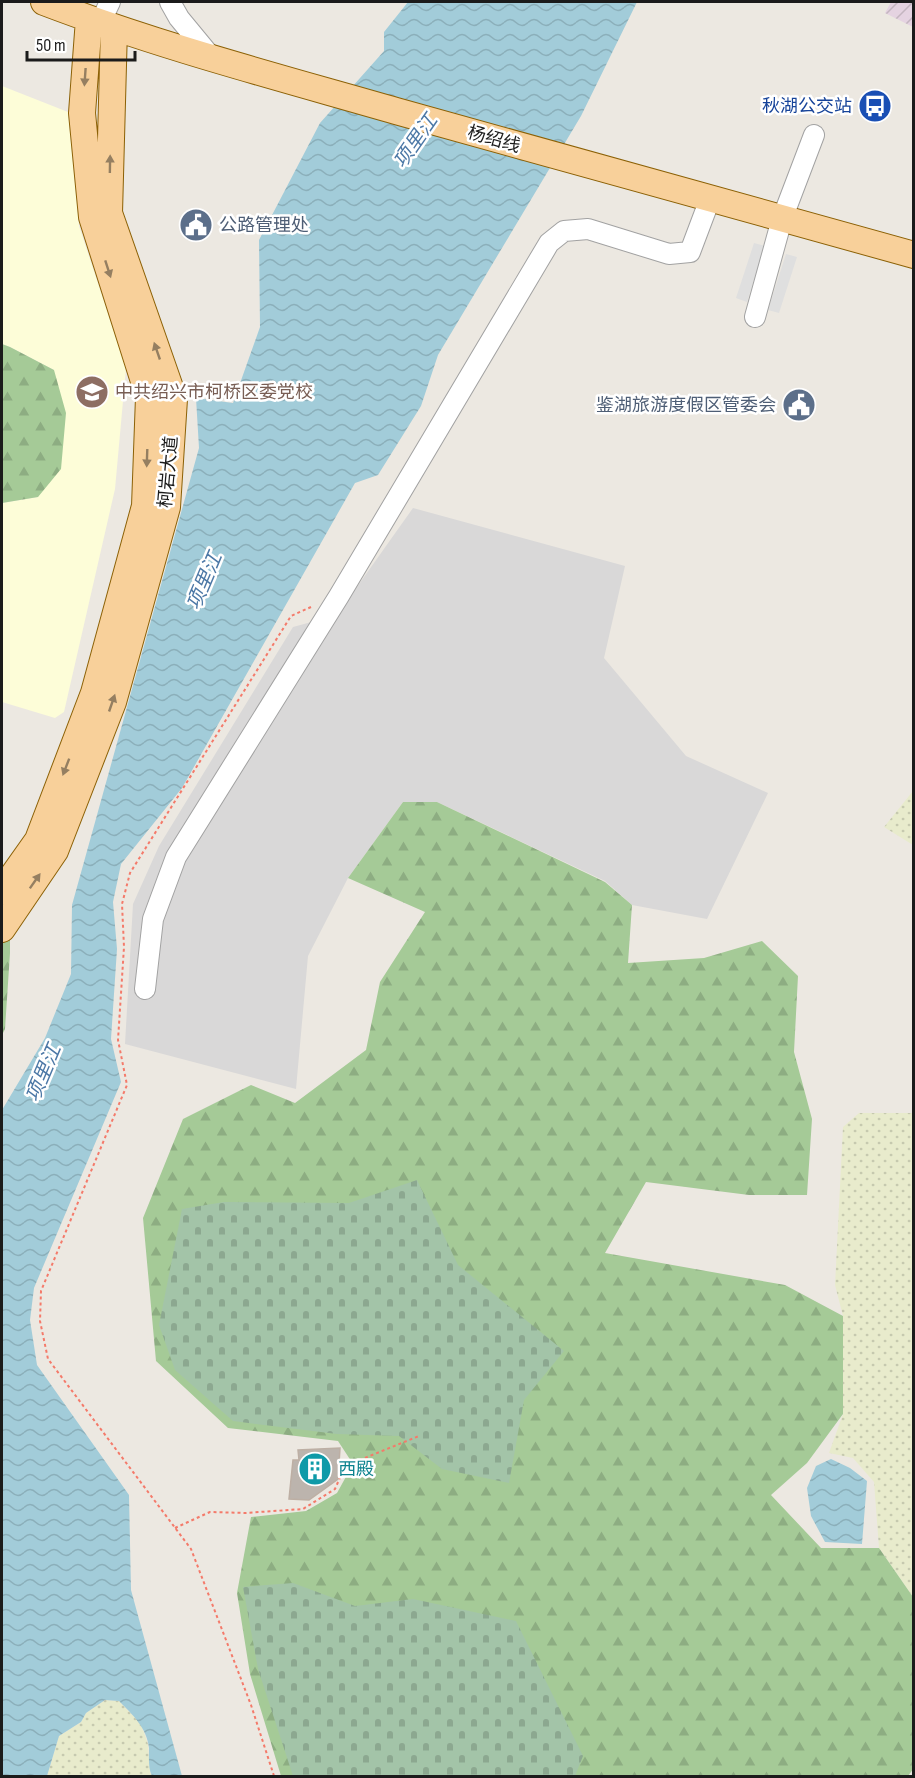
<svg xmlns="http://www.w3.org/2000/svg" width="915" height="1778" font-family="'Sofia Sans Condensed','Noto Sans SC',sans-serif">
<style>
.residential{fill:#d9d8d8}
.industrial{fill:url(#industrial-furrows)}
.education{fill:#fdfdd8}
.farmland{fill:url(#farmland-dots)}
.forest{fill:url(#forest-firs)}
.cemetery{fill:url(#cemetery-stones)}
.parking{fill:#dfdfdf}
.water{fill:url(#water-waves)}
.building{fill:#bcb4ad;stroke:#bdafa4;stroke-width:1.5}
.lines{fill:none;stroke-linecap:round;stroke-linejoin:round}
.minor-casing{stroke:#a2a2a2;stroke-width:22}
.major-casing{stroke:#8c6106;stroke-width:28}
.path{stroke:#f47a6a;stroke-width:2;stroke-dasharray:3 3;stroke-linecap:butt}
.minor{stroke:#fff;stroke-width:20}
.major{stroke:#f8d09a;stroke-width:26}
.oneway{fill:#957f61}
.labels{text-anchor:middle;stroke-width:5;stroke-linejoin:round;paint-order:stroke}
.transit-label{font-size:18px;fill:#164399;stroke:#fff;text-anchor:end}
.street-label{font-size:18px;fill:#1b1b1b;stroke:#fff}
.service-label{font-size:18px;fill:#4e5e75;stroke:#fff;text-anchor:start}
.education-label{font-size:18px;fill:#785e54;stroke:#fff;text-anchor:start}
.culture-label{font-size:18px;fill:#0d838f;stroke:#fff;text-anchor:start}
.water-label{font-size:20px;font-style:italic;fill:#4c78a6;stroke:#fff}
</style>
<defs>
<pattern id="industrial-furrows" width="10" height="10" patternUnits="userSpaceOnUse" patternTransform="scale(1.5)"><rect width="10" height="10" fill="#e5d3e1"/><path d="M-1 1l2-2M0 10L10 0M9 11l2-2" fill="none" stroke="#c4b5c0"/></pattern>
<pattern id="farmland-dots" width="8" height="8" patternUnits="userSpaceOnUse" patternTransform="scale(1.5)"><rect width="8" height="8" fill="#e8ebcc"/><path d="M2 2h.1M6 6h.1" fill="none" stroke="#c6c9af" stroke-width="1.8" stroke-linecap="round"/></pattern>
<pattern id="forest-firs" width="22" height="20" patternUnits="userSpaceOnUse" patternTransform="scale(1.5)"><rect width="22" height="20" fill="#a5ca97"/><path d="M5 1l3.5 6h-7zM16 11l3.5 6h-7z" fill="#8dad82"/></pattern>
<pattern id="cemetery-stones" width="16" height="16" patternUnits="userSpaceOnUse" patternTransform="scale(1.5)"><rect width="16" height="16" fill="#a3c4a8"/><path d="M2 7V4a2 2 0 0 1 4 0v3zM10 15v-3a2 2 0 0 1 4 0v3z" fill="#8ca890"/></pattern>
<pattern id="water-waves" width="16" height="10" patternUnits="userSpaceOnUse" patternTransform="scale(1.5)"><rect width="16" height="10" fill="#a2ccd9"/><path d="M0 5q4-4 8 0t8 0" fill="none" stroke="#8bafba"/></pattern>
</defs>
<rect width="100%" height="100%" fill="#ece8e1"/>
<path class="residential" d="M413,508L625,566L604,658L686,756L768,793L707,919L632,905L605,881L437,802H403L348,878L308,956L296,1089L125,1044L133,904L159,846L293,627L337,615Z"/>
<path class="industrial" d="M891,2H913V27L885,13Z"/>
<path class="education" d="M2,86L68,112L79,226L126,368L115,489L64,712L55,718L2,702V503L38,497L54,370L10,347L2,344Z"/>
<path class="farmland" d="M913,791V845L884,827Z
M859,1113H913V1597L879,1548L874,1482L853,1458L829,1453L843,1414V1316L835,1285L843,1127Z
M105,1700L119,1701L141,1724L148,1744L150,1772L152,1776H47L59,1736L81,1722L86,1713Z"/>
<path class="forest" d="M2,344L10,347L54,370L66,413L61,469L38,497L2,503Z
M403,802H437L605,882L632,905L628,963L704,958L762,941L798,976L794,1052L812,1119L807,1195H749L646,1182L605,1253L785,1285L843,1316V1414L807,1463L771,1495L821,1548H879L913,1597L914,1768L908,1776H281L250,1674L237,1593L251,1517L306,1511L337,1493L353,1464L338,1441L228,1428L156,1361L143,1218L183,1119L251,1085L295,1103L366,1050L380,982L425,912L348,878Z
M2,865L10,888V953L5,1029L2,1035Z"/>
<path class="cemetery" d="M417,1180L458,1265L564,1351L524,1400L509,1483L442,1469L399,1436L337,1434L233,1421L175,1370L159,1325L182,1209L224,1202L349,1203Z
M293,1583L355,1606L413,1599L516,1621L583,1756L575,1776H293L258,1669L243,1587Z"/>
<path class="parking" d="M754,243L765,246L747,302L736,298Z
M786,254L797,257L779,313L768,310Z"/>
<path class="water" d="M408,2H637L581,116L438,355L421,406L378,475L355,483L182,788L121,864L113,902L117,949L111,1039L121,1082L34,1288L30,1320L37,1365L129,1495L131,1590L182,1776H152C148,1768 149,1758 149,1748C147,1728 132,1714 119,1701L105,1700L86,1713L81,1722L59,1736L47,1776H2V1110L45,1038L71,974L72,905L199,448L196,398L233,403L260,327L259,240L320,123L384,51V32Z
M831,1459L850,1468L867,1481L862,1544L825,1542L811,1516L807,1488L816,1466Z"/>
<path class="building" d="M340,1448L338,1479L309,1500L289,1499L293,1460H299L298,1450Z"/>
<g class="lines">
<defs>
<path id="minor" d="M170,2L179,18L212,58
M100,23L110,2
M755,317L782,219L814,135
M145,989L153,919L176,857L339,596L549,243L564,231L588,229L669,254L690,252L710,199"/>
<path id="major" d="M44,2C159,46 278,77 396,111C568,160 741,207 914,255
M2,891L38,840L94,693L145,506L149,397L92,217L82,113L89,19
M2,929L55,851L113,702L167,507L174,399L109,213L114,28"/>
</defs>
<use href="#minor" class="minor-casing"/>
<use href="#major" class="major-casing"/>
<path class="path" d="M175,1528L210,1512L245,1513L303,1509L335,1489L345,1466L419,1436
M274,1776L251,1705L191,1549L48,1359L40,1321L41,1291L127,1085L118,1040L124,947L122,904L130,873L291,616L311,607"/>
<use href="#minor" class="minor"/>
<use href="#major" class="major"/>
</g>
<defs><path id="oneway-solid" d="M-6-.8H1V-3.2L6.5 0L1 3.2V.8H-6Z" transform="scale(1.5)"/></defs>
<g class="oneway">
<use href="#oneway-solid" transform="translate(85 77) rotate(94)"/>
<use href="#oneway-solid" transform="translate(110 164) rotate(-89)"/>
<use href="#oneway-solid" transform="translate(108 269) rotate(72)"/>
<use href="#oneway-solid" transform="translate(157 351) rotate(-109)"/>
<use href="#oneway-solid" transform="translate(147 458) rotate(92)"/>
<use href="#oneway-solid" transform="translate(112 703) rotate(-71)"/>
<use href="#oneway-solid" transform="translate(66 767) rotate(111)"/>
<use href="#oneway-solid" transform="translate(35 881) rotate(-55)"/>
</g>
<defs>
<symbol id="bus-disc" viewBox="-11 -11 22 22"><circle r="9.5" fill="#1a4fb4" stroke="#fff"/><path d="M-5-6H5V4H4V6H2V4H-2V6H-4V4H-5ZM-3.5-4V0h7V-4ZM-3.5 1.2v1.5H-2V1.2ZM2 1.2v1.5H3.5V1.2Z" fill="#fff"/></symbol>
<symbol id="civic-disc" viewBox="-11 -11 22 22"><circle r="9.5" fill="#5c6f8a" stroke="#fff"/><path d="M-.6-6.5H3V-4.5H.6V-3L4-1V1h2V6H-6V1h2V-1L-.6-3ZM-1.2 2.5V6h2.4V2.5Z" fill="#fff"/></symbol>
<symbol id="university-disc" viewBox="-11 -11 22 22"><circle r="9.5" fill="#8d6e63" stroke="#fff"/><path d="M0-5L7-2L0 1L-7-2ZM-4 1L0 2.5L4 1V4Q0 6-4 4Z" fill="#fff"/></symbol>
<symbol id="building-disc" viewBox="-11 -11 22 22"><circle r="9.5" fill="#0f9aa8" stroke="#fff"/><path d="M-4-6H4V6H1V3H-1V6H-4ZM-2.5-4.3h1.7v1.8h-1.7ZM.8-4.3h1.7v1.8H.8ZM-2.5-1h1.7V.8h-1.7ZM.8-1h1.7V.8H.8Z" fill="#fff"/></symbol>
</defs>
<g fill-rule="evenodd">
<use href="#bus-disc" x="856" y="87" width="38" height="38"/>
<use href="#civic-disc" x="177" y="206" width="38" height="38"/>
<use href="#university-disc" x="73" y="373" width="38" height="38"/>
<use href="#civic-disc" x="780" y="386" width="38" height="38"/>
<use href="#building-disc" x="296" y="1450" width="38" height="38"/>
</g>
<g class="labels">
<g class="transit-label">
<text x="852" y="112">秋湖公交站</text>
</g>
<g class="street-label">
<text transform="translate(494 139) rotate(16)" y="6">杨绍线</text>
<text transform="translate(168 472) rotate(-85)" y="6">柯岩大道</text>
</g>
<g class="service-label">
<text x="219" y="231">公路管理处</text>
<text x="776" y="411" text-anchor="end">鉴湖旅游度假区管委会</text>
</g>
<g class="education-label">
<text x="115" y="398">中共绍兴市柯桥区委党校</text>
</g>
<g class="culture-label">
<text x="338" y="1475">西殿</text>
</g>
<g class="water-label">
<text transform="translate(415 141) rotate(-55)" y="7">项里江</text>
<text transform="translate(204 581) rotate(-67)" y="7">项里江</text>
<text transform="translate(43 1073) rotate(-67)" y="7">项里江</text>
</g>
</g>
<rect width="915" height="1778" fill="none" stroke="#1b1b1b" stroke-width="6"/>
<path d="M27 51v9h108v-9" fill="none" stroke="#1b1b1b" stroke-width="3"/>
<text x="36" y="51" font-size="18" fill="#1b1b1b" stroke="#ffffff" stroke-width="4.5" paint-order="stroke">50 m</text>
</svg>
